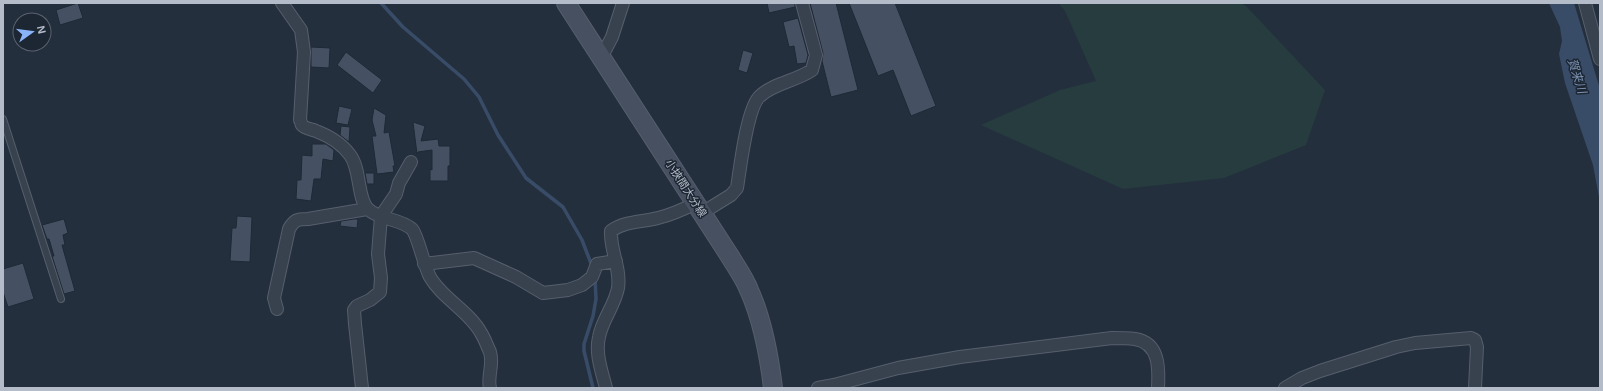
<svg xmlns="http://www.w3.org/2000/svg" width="1603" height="391" font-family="Arial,'Noto Sans JP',sans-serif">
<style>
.green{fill:#263c3f}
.water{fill:#394c67}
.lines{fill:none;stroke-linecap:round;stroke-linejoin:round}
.stream{stroke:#394c67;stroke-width:3.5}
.building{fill:#455162;stroke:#1f2835}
.lane-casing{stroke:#565f6c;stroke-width:8}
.street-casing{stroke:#565f6c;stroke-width:14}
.secondary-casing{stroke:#565f6c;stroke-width:20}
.lane{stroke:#38414e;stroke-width:6}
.street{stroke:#38414e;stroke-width:12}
.secondary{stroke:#465061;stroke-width:18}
.labels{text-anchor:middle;stroke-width:3;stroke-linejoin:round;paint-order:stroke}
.street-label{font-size:11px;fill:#b4bcc9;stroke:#1d2633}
.water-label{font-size:12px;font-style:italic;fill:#7c92b1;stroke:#1d2633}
</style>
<rect width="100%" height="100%" fill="#242f3e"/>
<path class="green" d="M1058,3H1241L1247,7L1325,90L1306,145L1224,178L1123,189L981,125L1060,90L1096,81L1065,11Z"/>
<path class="water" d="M1549,3H1574L1600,89V217L1599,197L1593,165L1565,83L1559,54L1562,41L1560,27Z"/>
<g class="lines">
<path class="stream" d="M381,3L403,27L464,79L479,97L498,135L526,178L563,207L582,240L592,266
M593,388L584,351V344L593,316L596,299L595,278"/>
</g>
<path class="building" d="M78,3L83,18L60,25L56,10Z
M767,3H795V7L769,13Z
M810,3H836L858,90L831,97L822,61L823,53Z
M849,3H895L936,106L911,116L893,70L878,76Z
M798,18L808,55L806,63L797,64L794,46L789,47L783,22Z
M311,47L330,48L329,68L311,67Z
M743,50L753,53L747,73L738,70Z
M346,52L382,80L373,93L337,65Z
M339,106L352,109L348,125L336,123Z
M374,108L386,115L384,133L389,132L395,166H393L394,172L377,174L372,136H376L372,120Z
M413,122L425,126L421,141L438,139L439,146H450V166H448V181H430V169L432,170V150L418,152L417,154Z
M341,126L350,127L349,142L340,135Z
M312,144H326L334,150L333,161L323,159L321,179H314L311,201L296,199L297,180H301L302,155L312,156Z
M365,173H374V184H367Z
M237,216L252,217L250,262L230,261L232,228H236Z
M64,219L68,233L63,235L65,245H62L75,291L64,294L52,256H54L49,239H47L42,225Z
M354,219H358L357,228L340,226L341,221Z
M23,263L34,299L8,307L3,292V269Z"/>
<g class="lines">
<defs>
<path id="lane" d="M3,119L61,299"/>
<path id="street" d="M282,3L301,30L304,52L300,120C301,121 301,124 302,125C305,129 312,129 316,131C329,136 342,144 350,155C361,169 357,199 368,209C379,220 399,218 412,229C418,236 424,266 430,277C442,298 470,312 481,333C485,339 487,346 490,352C494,365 487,376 490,388
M1585,3L1600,59
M602,56L612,37L623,3
M702,213L731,195L737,188C740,169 747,107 760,96C774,83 796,81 812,70L816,55L802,3
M424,264L474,258L516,277L543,293L568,290L582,285L592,277L597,264L616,261
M277,309L274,298L289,229C294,220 297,219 308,219L367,209
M362,388L355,324L354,310L357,306L370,300L380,292L381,278L378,254L381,216L396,194L399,183L411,162
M606,388C602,372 595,354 599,337C602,320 615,305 618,288C621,268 610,251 611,231C624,221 643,222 658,218C671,215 684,209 696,203
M818,388L834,385L898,368L960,357L1112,338C1119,338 1127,338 1135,339C1160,343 1159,369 1158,388
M1285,388L1302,378L1320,371L1396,347L1415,343L1471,338L1475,340L1477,347L1475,388"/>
<path id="secondary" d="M566,3L731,258C737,268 745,279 749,290C763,321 769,355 773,388"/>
</defs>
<use href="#lane" class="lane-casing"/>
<use href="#street" class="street-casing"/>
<use href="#secondary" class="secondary-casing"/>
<use href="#lane" class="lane"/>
<use href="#street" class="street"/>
<use href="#secondary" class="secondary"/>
</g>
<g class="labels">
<g class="street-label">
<text transform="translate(686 188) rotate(57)" y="4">小挾間大分線</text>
</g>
<g class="water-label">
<text transform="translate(1577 76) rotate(72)" y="4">賀来川</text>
</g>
</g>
<rect width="1603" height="391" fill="none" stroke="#b4bcc9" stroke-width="8"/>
<g transform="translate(32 32) rotate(76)"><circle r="19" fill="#1d2633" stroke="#59626f"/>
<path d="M0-3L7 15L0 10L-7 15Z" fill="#8ab4f8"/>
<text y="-6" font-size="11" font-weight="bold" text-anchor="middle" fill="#b4bcc9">N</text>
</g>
</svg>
